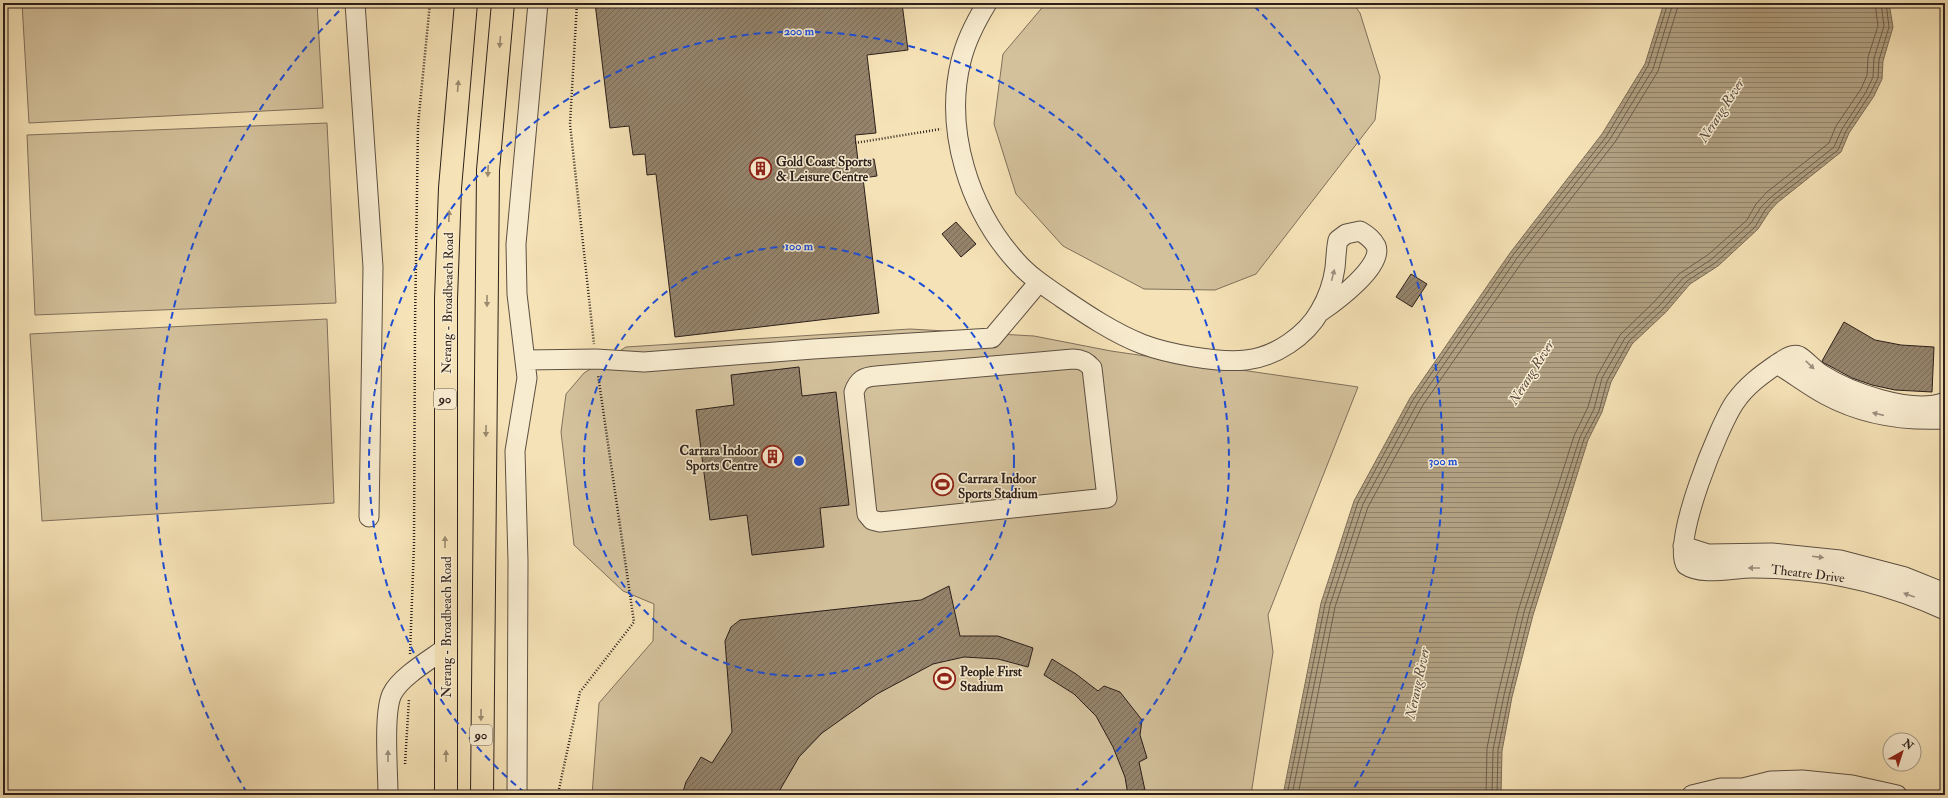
<svg xmlns="http://www.w3.org/2000/svg" width="1948" height="798" font-family="'IM FELL Double Pica',serif">
<style>
.pitch{fill:#d3c19c;stroke:#80705c}
.water{fill:url(#water-rules);stroke:#7c6c58}
.lines{fill:none;stroke-linecap:round;stroke-linejoin:round}
.shore{stroke:#6e604e;stroke-width:1}
.building{fill:url(#building-hatch);stroke:#2c1f1b}
.minor-casing{stroke:#5e5042;stroke-width:21}
.major-casing{stroke:#2c1f1b;stroke-width:24}
.path{stroke:#2c1f1b;stroke-width:2.5;stroke-dasharray:1 2;stroke-linecap:butt}
.minor{stroke:#f8ecd0;stroke-width:19}
.major{stroke:#f5e2b6;stroke-width:22}
.oneway{fill:#9b8a70}
.oneway2{fill:#9c907f}
.ring{fill:none;stroke:#1d4ed8;stroke-width:2;stroke-dasharray:7 5}
.labels{text-anchor:middle;stroke-width:3;stroke-linejoin:round;paint-order:stroke}
.shield{fill:#f8ecd0;stroke:#695c51;stroke-width:1}
.shield-label{font-size:12px;font-weight:bold;fill:#2c1f1b}
.poi-label{font-size:13px;font-weight:bold;fill:#2c1f1b;stroke:#f8ecd0;text-anchor:start}
.street-label{font-size:13px;fill:#2c1f1b;stroke:#f8ecd0}
.water-label{font-size:14px;font-style:italic;fill:#5b4c3f;stroke:#f8ecd0}
.centre{fill:#1d4ed8;stroke:#f8ecd0;stroke-width:2}
.ring-label{font-size:12px;text-anchor:middle;font-weight:bold;fill:#1d4ed8;stroke:#f8ecd0;stroke-width:3;stroke-linejoin:round;paint-order:stroke}
</style>
<defs>
<pattern id="water-rules" width="6" height="5" patternUnits="userSpaceOnUse"><rect width="6" height="5" fill="#b1a081"/><path d="M0 2.5h6" fill="none" stroke="#908269"/></pattern>
<pattern id="building-hatch" width="6" height="6" patternUnits="userSpaceOnUse"><rect width="6" height="6" fill="#95846c"/><path d="M-1 1l2-2M0 6l6-6M5 7l2-2" fill="none" stroke="#7a6b58"/></pattern>
</defs>
<rect width="100%" height="100%" fill="#f5e2b6"/>
<filter id="stains"><feTurbulence type="fractalNoise" baseFrequency=".005" numOctaves="4"/><feColorMatrix values="0 0 0 0 .2 0 0 0 0 .09 0 0 0 0 .02 0 0 0 .5 -.17"/></filter>
<radialGradient id="worn" r=".72"><stop offset=".6" stop-color="#630" stop-opacity="0"/><stop offset="1" stop-color="#630" stop-opacity=".3"/></radialGradient>
<path class="pitch" d="M22,3H317L323,108L29,123Z
M1046,3H1353L1360,13L1380,77L1375,120L1256,274L1215,290L1144,289L1063,246L1016,194L994,124L1003,54Z
M327,123L336,303L35,315L27,135Z
M327,319L334,503L42,521L30,334Z
M910,329L1034,336L1111,351L1358,387L1268,615L1273,652L1251,795H592L599,703L653,641L654,604L623,591L574,545L561,432L566,394L584,373L626,347Z"/>
<path class="water" d="M1664,3H1889L1893,27L1883,61L1882,79L1874,96L1849,133L1841,152L1777,203L1769,212L1758,229L1718,266L1690,284L1666,312L1632,344L1611,382L1602,412L1588,440L1533,615L1512,697L1502,751L1501,795H1283L1321,603L1354,501L1410,398L1510,253L1602,134L1645,64Z"/>
<g class="lines">
<path class="shore" d="M1287,795L1325,604L1358,502L1413,400L1513,255L1606,137L1648,66L1668,3
M1292,795L1330,605L1363,504L1418,402L1517,258L1610,139L1653,69L1673,3
M1298,795L1335,607L1368,507L1423,405L1522,262L1615,142L1658,71L1679,3
M1486,795L1487,748L1498,694L1518,611L1574,436L1588,407L1597,376L1620,335L1655,301L1679,274L1709,254L1747,220L1756,204L1767,192L1829,143L1836,126L1861,89L1867,75L1868,57L1878,26L1875,3
M1492,795L1493,750L1504,695L1524,612L1580,437L1594,409L1602,378L1625,338L1660,305L1683,278L1712,259L1751,223L1761,207L1771,197L1834,147L1842,129L1866,92L1873,77L1874,58L1884,26L1881,3
M1497,795L1498,750L1509,696L1529,614L1584,439L1599,411L1607,381L1629,341L1663,309L1687,281L1715,263L1755,227L1765,210L1774,200L1838,150L1846,131L1870,94L1878,78L1879,60L1889,27L1886,3"/>
</g>
<path class="building" d="M595,3H902L908,50L867,55L876,133L855,135L858,161L874,159L877,176L863,178L879,313L675,337L656,174L647,175L645,154L633,155L629,126L610,128Z
M956,222L976,244L961,257L942,234Z
M1411,274L1427,284L1412,307L1396,297Z
M1844,322L1875,340L1901,345L1934,347L1932,392L1895,390L1872,385L1852,378L1824,363L1822,361Z
M799,367L802,396L836,392L849,505L820,508L824,547L752,555L747,515L710,520L696,410L734,405L731,375Z
M949,586L960,636H998L1033,648L1028,667L998,659L964,657L933,664L877,694L822,733L799,757L781,788L779,795H682L686,782L701,757L712,763L732,732L725,641L731,627L740,620L921,600Z
M1052,659L1076,674L1098,691L1104,686L1120,692L1142,720L1140,735L1147,758L1139,762L1146,795H1128L1125,777L1113,747L1096,716L1074,694L1044,675Z"/>
<g class="lines">
<defs>
<path id="minor" d="M355,3L373,267L369,517
M987,3C976,21 966,40 961,61C944,130 969,209 1016,261C1029,276 1046,287 1062,298C1087,315 1114,333 1142,344C1168,354 1218,363 1246,360C1275,357 1306,336 1320,311C1327,299 1333,282 1335,268C1336,259 1336,249 1338,240L1346,234L1360,231C1366,235 1372,238 1376,246C1384,266 1335,302 1320,312
M1073,359C1081,359 1086,361 1092,368L1107,498L880,522L872,520L867,514L854,392C858,380 864,377 876,376Z
M525,360L596,359L644,362L813,349L992,338L1039,282
M1777,364C1794,374 1809,386 1826,395C1863,415 1904,421 1945,419
M1945,402C1912,415 1849,392 1821,374C1813,369 1807,361 1799,356C1791,353 1784,360 1777,364C1761,375 1746,386 1735,402C1719,425 1671,543 1686,565C1702,576 1733,568 1752,568C1818,568 1885,582 1945,610
M1683,546L1708,554L1772,553L1840,560L1905,577L1945,593
M388,795C388,771 383,713 392,694C400,677 431,659 446,648
M517,795L518,561L515,451L527,378L517,294L516,244L538,3
M1692,795L1721,788H1743L1771,781L1802,780L1852,785L1897,795"/>
<path id="major" d="M446,795V299L450,188L466,3
M482,795L488,170L503,3"/>
</defs>
<use href="#minor" class="minor-casing"/>
<use href="#major" class="major-casing"/>
<path class="path" d="M577,3L570,124L594,344
M855,143L941,129
M410,654L414,545L415,326L418,125L430,3
M405,764L409,699
M559,795V789L580,692L634,622L598,375"/>
<use href="#minor" class="minor"/>
<use href="#major" class="major"/>
</g>
<defs><path id="oneway-solid" d="M-6-.8H1V-3.2L6.5 0L1 3.2V.8H-6Z"/></defs>
<g class="oneway">
<use href="#oneway-solid" transform="translate(500 42) rotate(95)"/>
<use href="#oneway-solid" transform="translate(458 86) rotate(-85)"/>
<use href="#oneway-solid" transform="translate(488 171) rotate(92)"/>
<use href="#oneway-solid" transform="translate(449 216) rotate(-88)"/>
<use href="#oneway-solid" transform="translate(487 301) rotate(90)"/>
<use href="#oneway-solid" transform="translate(486 431) rotate(91)"/>
<use href="#oneway-solid" transform="translate(445 542) rotate(-90)"/>
<use href="#oneway-solid" transform="translate(481 715) rotate(90)"/>
<use href="#oneway-solid" transform="translate(446 756) rotate(-90)"/>
</g>
<g class="oneway2">
<use href="#oneway-solid" transform="translate(1333 275) rotate(-76)"/>
<use href="#oneway-solid" transform="translate(1810 365) rotate(44)"/>
<use href="#oneway-solid" transform="translate(1878 414) rotate(-167)"/>
<use href="#oneway-solid" transform="translate(1818 557) rotate(7)"/>
<use href="#oneway-solid" transform="translate(1754 568) rotate(-180)"/>
<use href="#oneway-solid" transform="translate(1909 595) rotate(-160)"/>
<use href="#oneway-solid" transform="translate(388 756) rotate(-90)"/>
</g>
<g class="ring">
<circle cx="799" cy="461" r="215"/>
<path d="M525 793A430 430 0 1 1 1073 793"/>
<path d="M247 793A644 644 0 0 1 344 6M1254 6A644 644 0 0 1 1351 793"/>
</g>
<defs>
<symbol id="building-ring" viewBox="-11 -11 22 22"><circle r="9.5" fill="#f8ecd0" stroke="#8f2418" stroke-width="1.5"/><path d="M-4-6H4V6H1V3H-1V6H-4ZM-2.5-4.3h1.7v1.8h-1.7ZM.8-4.3h1.7v1.8H.8ZM-2.5-1h1.7V.8h-1.7ZM.8-1h1.7V.8H.8Z" fill="#8f2418"/></symbol>
<symbol id="stadium-ring" viewBox="-11 -11 22 22"><circle r="9.5" fill="#f8ecd0" stroke="#8f2418" stroke-width="1.5"/><path d="M0-5a6.5 5 0 1 0 0 10a6.5 5 0 1 0 0-10ZM-3.5-1.8h7v3.6h-7Z" fill="#8f2418"/></symbol>
</defs>
<g fill-rule="evenodd">
<use href="#building-ring" x="748" y="156" width="25" height="25"/>
<use href="#building-ring" x="760" y="444" width="25" height="25"/>
<use href="#stadium-ring" x="930" y="472" width="25" height="25"/>
<use href="#stadium-ring" x="932" y="666" width="25" height="25"/>
</g>
<g class="labels">
<g class="shield">
<rect x="434" y="389" width="22" height="20" rx="3"/>
<rect x="470" y="725" width="22" height="20" rx="3"/>
</g>
<g class="shield-label">
<text x="445" y="403">90</text>
<text x="481" y="739">90</text>
</g>
<g class="poi-label">
<text x="776" y="166">Gold Coast Sports<tspan x="776" dy="15">&amp; Leisure Centre</tspan></text>
<text x="758" y="455" text-anchor="end">Carrara Indoor<tspan x="758" dy="15">Sports Centre</tspan></text>
<text x="958" y="483">Carrara Indoor<tspan x="958" dy="15">Sports Stadium</tspan></text>
<text x="960" y="676">People First<tspan x="960" dy="15">Stadium</tspan></text>
</g>
<g class="street-label">
<text transform="translate(447 303) rotate(-89)" y="5">Nerang - Broadbeach Road</text>
<text transform="translate(1808 573) rotate(7)" y="5">Theatre Drive</text>
<text transform="translate(446 627) rotate(-90)" y="5">Nerang - Broadbeach Road</text>
</g>
<g class="water-label">
<text transform="translate(1721 110) rotate(-57)" y="5">Nerang River</text>
<text transform="translate(1531 372) rotate(-58)" y="5">Nerang River</text>
<text transform="translate(1417 683) rotate(-78)" y="5">Nerang River</text>
</g>
</g>
<circle cx="799" cy="461" r="6" class="centre"/>
<g class="ring-label">
<text x="799" y="35">200 m</text>
<text x="799" y="250">100 m</text>
<text x="1443" y="465">300 m</text>
</g>
<rect width="1948" height="798" fill="none" stroke="#f5e2b6" stroke-width="16"/>
<rect x="4" y="4" width="1940" height="790" fill="none" stroke="#2c1f1b" stroke-width="2"/>
<rect x="8" y="8" width="1932" height="782" fill="none" stroke="#2c1f1b"/>
<g transform="translate(1902 752) rotate(39)"><circle r="19" fill="#f8ecd0" stroke="#a69a88"/>
<path d="M0-3L7 15L0 10L-7 15Z" fill="#8f2418"/>
<text y="-6" font-size="11" font-weight="bold" text-anchor="middle" fill="#2c1f1b">N</text>
</g>
<rect width="100%" height="100%" filter="url(#stains)"/>
<rect width="100%" height="100%" fill="url(#worn)"/>
</svg>
